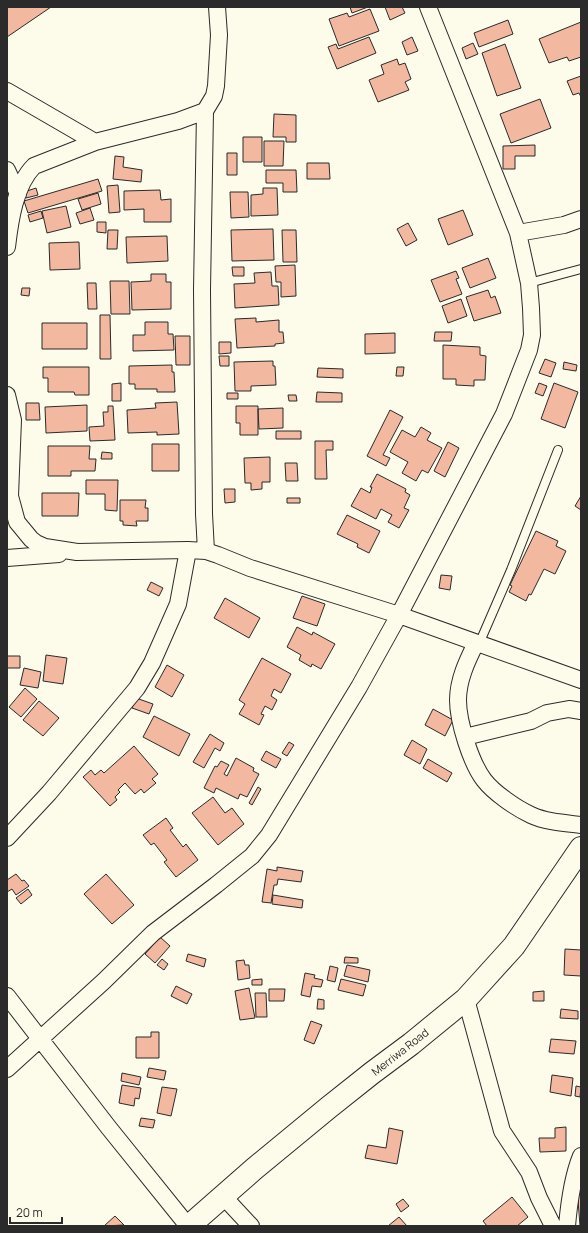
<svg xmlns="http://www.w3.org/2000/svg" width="588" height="1233" font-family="Manrope,sans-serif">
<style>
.building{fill:#f2b8a0;stroke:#2b2b2b}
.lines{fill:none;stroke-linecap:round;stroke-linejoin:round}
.lane-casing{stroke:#2b2b2b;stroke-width:10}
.street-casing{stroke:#2b2b2b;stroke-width:18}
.secondary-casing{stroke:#2b2b2b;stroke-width:24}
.lane{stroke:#fdfbea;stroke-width:8}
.street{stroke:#fdfbea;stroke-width:16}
.secondary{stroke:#fdfbea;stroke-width:22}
.labels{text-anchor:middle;stroke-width:3;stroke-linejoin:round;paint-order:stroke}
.street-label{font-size:11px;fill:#2b2b2b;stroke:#fdfbea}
</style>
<rect width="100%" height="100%" fill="#fdfbea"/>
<path class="building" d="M7,7H51L7,37Z
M350,7H368L352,13Z
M385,7H402L405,13L390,20Z
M370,9L379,31L339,46L329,19L347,13L349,17Z
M508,20L513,34L479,47L474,33Z
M581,22V57L569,61L567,57L549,63L539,39Z
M369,37L376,53L337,69L328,47L336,44L338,49Z
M412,37L418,51L407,55L402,42Z
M473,43L478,54L466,59L462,48Z
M505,44L521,88L497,96L482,53Z
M397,59L399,65L405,63L411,79L405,82L409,90L378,102L369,80L384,74L381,65Z
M581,76V97L579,93L573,95L567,81Z
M540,99L551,128L511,143L500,114Z
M274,114L296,115V142H286V137H273Z
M243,137H262V162H243Z
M264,141H284L283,166H264Z
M535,145V156H515V169H503V146Z
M227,153H237V175H227Z
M115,156L124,157L123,167L142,170L141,182L113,179Z
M307,163H329L330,179H307Z
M266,170H296L297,192H283V183H266Z
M98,179L102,191L28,213L24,201Z
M118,185L120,212L109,213L107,186Z
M36,188L38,195L26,198L24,192Z
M263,188H277L278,215L251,216V195L263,194Z
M160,190L161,200L171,199V222H144V209L124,210V191Z
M230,192H248L249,217L231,218Z
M98,193L101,204L82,210L78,199Z
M66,206L71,227L47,233L42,211Z
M90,208L94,220L80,224L76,213Z
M463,210L473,235L448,245L438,219Z
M41,211L43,218L30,222L28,215Z
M97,222H106V233L97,232Z
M408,223L417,240L406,246L397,229Z
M273,229L274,260L232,261L231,230Z
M108,230H118L117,249H107Z
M282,230H296L297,262H283Z
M167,236L168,261L127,263L126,237Z
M79,242L80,269L50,270L49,243Z
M488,258L496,278L470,288L462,268Z
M295,265L296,296L281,297V282H276L275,266Z
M232,267H244V276H233Z
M456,271L459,278L456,279L462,294L440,302L431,280Z
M271,272L272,286H278L279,305L235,308L234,284L255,283L254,273Z
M151,274H166V282H171V309L132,310L131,282L151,281Z
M110,281H129L130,314H111Z
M87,283H96L97,309H88Z
M22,288H30L29,296L21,295Z
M488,290L491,298L495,296L501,313L474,321L466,297Z
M461,299L467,316L448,323L442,306Z
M100,315H110L111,359H100Z
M256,318V322L279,320V332H283L284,343L275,344V346L237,348L235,319Z
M145,322H168V334H173L174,350L133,351V335H145Z
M42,323H87V349H42Z
M435,332H452L451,341H434Z
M395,333V353L365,354V334Z
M175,336H190V365H176Z
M219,342H231V353L219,354Z
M443,345L480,347V355L486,356L485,380H474V386L456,385V379H443Z
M219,356H229V366H220Z
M545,359L556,363L551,377L539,373Z
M273,361V366H275L276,385L251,386V391H235L234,362Z
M564,362L577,365L576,371L563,369Z
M172,365V372H174L175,392H157V389H135V384H129V366Z
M43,367H89V395H75L74,392H48V378H43Z
M397,367H404L403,376H396Z
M318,368L343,369V378L317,377Z
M121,383V401H112V384Z
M539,383L547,386L543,396L535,393Z
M554,383L578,392L565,428L541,419Z
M317,392L342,393V402H316Z
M227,393H238V399H227Z
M288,395H296L297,401H289Z
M177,402L179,434L157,435V432L128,433L127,410L156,408L155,403Z
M26,403H39L40,420H26Z
M87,405V431L46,433L45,407Z
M108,406H113L115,440L90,441L89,427L104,426L103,412H108Z
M236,406H258V435H240V423H236Z
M283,408V428L259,429L258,409Z
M390,410L403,417L383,455L390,458L386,466L367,456Z
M421,427L431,433L427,440L442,448L428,473L422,470L416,481L402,473L408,462L390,452L402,430L415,437Z
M276,431H301V439H276Z
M315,441H333V450H326L327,479H315Z
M448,442L459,448L445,477L434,471Z
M152,444H179V471H152Z
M48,446H90L89,459H96L95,471H71V476H48Z
M102,452L112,453V459H101Z
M270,457V482H262V489L251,490V483H245L244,458Z
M285,463H297L298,481H286Z
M377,474L406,489L405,492L410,495L404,508L409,510L399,528L388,522L392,515L381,509L376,519L351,506L361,488L370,493L372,487H370Z
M86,480H118L117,511L105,510V494H86Z
M224,489H235V502L225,503Z
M42,493H79L78,516H42Z
M581,496V510L575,506Z
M287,498H300V503H287Z
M120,500H146L145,508H148V521H136L137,526L123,525V521H120Z
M347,515L380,531L369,553L357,547L358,544L337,534Z
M536,531L558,541L556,546L566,551L555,574L544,569L531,595L529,594L526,601L509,592L512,586L510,585Z
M441,575L452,576L450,590L439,588Z
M151,582L163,588L159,596L147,590Z
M302,596L325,604L317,626L293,618Z
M225,598L260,618L249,638L214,618Z
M297,627L312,635L313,632L335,644L321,669L312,664L311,667L299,660L301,655L287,647Z
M46,655L67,658L63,684L43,681Z
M7,656H20V668H7Z
M262,658L291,674L281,693L274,689L271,696L277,700L272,710L265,706L261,714L264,715L259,725L239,714L245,704L239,700Z
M167,665L184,675L172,697L155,687Z
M24,668L41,672L38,688L20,685Z
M25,688L37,699L21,717L9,707Z
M136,698L153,704L149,714L132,708Z
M39,701L59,718L43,736L23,720Z
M433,709L453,720L445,736L425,725Z
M154,716L190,734L179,756L143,737Z
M210,734L224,743L220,751L215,748L204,768L193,762Z
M412,740L427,749L420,764L404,755Z
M289,742L294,745L287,756L282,753Z
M134,746L158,774L152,779L156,783L144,793L141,789L135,794L125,783L118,790L120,792L115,797L117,800L110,806L83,777L91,770L95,775L101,770L104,773Z
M266,751L281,759L276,768L261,760Z
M236,758L254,768L253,771L259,774L247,797L240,794L238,799L216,788L214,793L204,788L215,766L217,767L221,761L229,765L224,774L227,776Z
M428,759L452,773L447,782L423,768Z
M258,787L261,789L252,805L249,803Z
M213,797L225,813L232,808L244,824L218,845L192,813Z
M166,818L173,828L170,830L183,847L186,844L198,860L176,877L164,862L167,860L154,843L151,845L143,835Z
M277,867L303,871L301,882L278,879L277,885H274L271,903L262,902L267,869L277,871Z
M16,874L22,881L24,880L29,886L16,895L12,889L7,892V880Z
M106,874L134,905L112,924L84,894Z
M28,889L32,895L21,904L16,898Z
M273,895L303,900L302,908L272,904Z
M160,937L170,946L155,963L145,954Z
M565,949L581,950V976L564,975Z
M188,954L206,959L204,967L186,961Z
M345,957L358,958V963H344Z
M162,959L168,964L164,970L157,965Z
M244,960L245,965H249L250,978L238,980L236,961Z
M347,965L370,970L368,982L344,976Z
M330,966L338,968L335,982L327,980Z
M305,973L315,975L314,978L323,980L321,987L312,986L310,997L301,995Z
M262,979V985H252V980Z
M341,979L366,985L363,996L338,990Z
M176,986L192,994L187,1004L171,996Z
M249,988L255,1018L240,1020L235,991Z
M269,989H285L284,1001H269Z
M544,991V1001H533V992Z
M255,993H266L267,1017H256Z
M318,999L324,1000V1009H317Z
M561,1009L578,1011V1019L560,1018Z
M311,1021L322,1025L314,1044L304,1040Z
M151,1032H159V1058H136V1037H151Z
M551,1039L576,1041L574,1054L549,1052Z
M149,1068L166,1071L164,1080L147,1077Z
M122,1073L141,1077L139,1085L121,1081Z
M552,1075L573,1078L571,1096L550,1092Z
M122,1085L141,1088L139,1099L135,1098L134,1106L119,1103Z
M576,1086L581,1087L580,1097L575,1096Z
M162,1087L177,1089L171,1116L157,1113Z
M141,1118L155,1120L153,1128L139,1126Z
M566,1127V1151L540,1152L539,1138H555V1128Z
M389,1128L403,1131L397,1164L365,1158L368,1145L386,1148Z
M581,1186V1226H580L577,1187Z
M512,1197L528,1217L517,1226H487L483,1221Z
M403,1199L409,1206L401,1212L396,1204Z
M115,1216L124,1225L104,1226Z
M399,1217L407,1226H388Z"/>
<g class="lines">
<defs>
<path id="lane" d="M529,283L581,269
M479,644L511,570L558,450"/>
<path id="street" d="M7,91L95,142
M205,111L202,290L204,514L206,551
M7,170L18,194
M518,233L564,225L581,219
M7,247C10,221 15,185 34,166L95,142L178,121L205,111L214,96L216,86L219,35L217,7
M7,395L13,420L10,496L17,522L31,539L36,543L45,547L77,552L188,550L206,551L218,555L250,568L399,615L581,680
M7,558L59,554
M476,643C467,661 458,680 458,700C458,722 471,763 484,780C494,793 516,808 531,815C546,822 564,823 581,825
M465,737L531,721L547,713L569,709L581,711
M7,838L49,793L137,688L152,663L178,604L188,550
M7,996L109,1128L188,1226
M466,999L502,1131L529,1172L539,1198L553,1226
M7,1069L104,981L153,933L216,885L252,856L269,835L359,687L399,615L504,414L529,350L532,335L531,308L529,283L518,233L428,7
M223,1196L251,1226
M567,1226C569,1203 572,1178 581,1156"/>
<path id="secondary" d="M189,1226L254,1169L328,1108L372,1073L411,1044L466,999L514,946L581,848"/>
</defs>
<use href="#lane" class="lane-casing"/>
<use href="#street" class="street-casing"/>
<use href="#secondary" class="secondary-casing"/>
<use href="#lane" class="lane"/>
<use href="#street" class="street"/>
<use href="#secondary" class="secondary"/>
</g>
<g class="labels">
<g class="street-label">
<text transform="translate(400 1052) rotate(-38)" y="4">Merriwa Road</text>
</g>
</g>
<rect width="588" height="1233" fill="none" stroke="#2b2b2b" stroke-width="16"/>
<path d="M10 1217v6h52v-6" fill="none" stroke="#2b2b2b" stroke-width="2"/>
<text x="16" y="1217" font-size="12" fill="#2b2b2b" stroke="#fdfbea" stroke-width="3" paint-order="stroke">20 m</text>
</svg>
